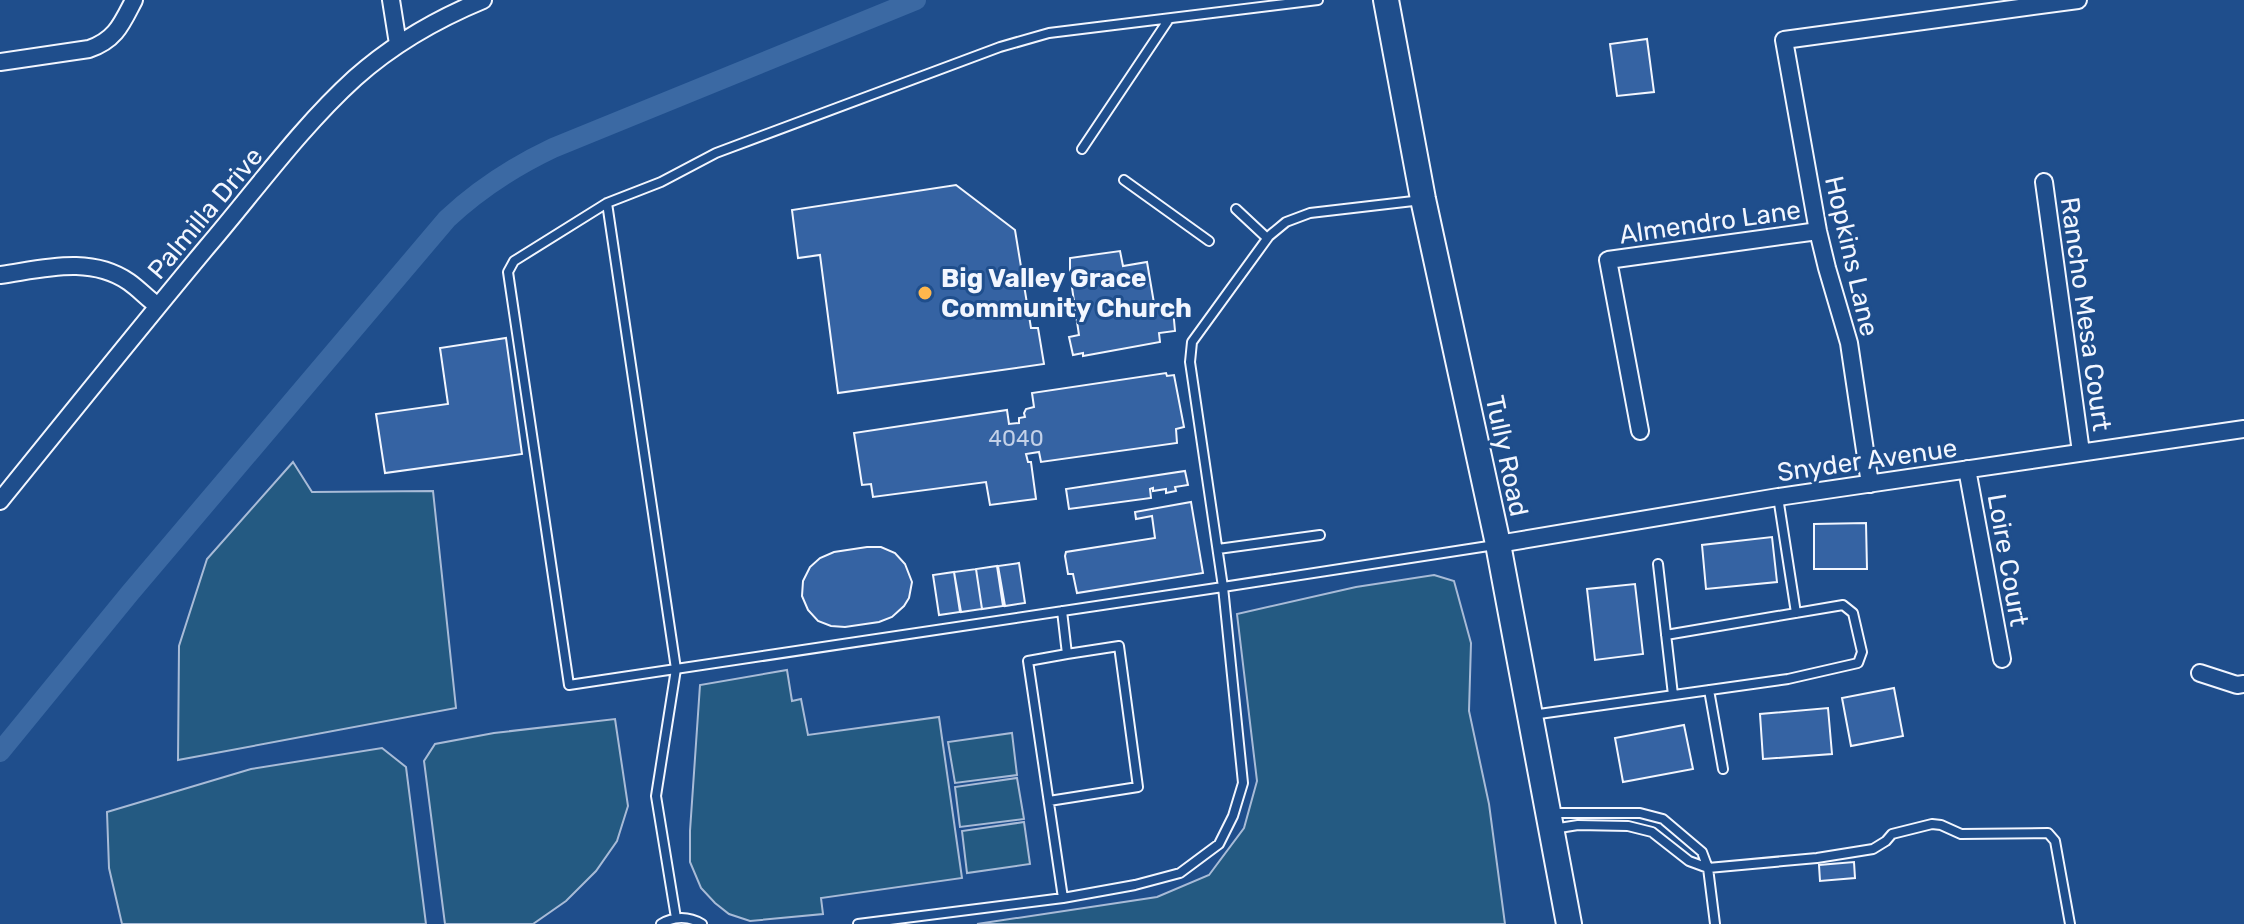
<svg xmlns="http://www.w3.org/2000/svg" width="2244" height="924" font-family="Rubik,sans-serif">
<style>
.green{fill:#245a82;stroke:#a8bbd7;stroke-width:2}
.lines{fill:none;stroke-linecap:round;stroke-linejoin:round}
.canal{stroke:#3b69a3;stroke-width:20}
.building{fill:#3563a3;stroke:#f2f6ff;stroke-width:2}
.service-casing{stroke:#f2f6ff;stroke-width:12}
.minor-casing{stroke:#f2f6ff;stroke-width:20}
.secondary-casing{stroke:#f2f6ff;stroke-width:28}
.service{stroke:#1f4e8c;stroke-width:8}
.minor{stroke:#1f4e8c;stroke-width:16}
.secondary{stroke:#1f4e8c;stroke-width:24}
.poi-dot{fill:#ffb74d;stroke:#1f4e8c;stroke-width:3}
.labels{text-anchor:middle;stroke-width:6;stroke-linejoin:round;paint-order:stroke}
.number-label{font-size:22px;fill:#c3d1e8}
.street-label{font-size:26px;fill:#f2f6ff;stroke:#1f4e8c}
.poi-label{font-size:26px;font-weight:bold;fill:#f2f6ff;stroke:#1f4e8c;text-anchor:start}
</style>
<rect width="100%" height="100%" fill="#1f4e8c"/>
<path class="green" d="M293,462L312,492L433,491L456,708L178,760L179,646L207,559Z
M1434,575L1454,581L1471,643L1469,711L1489,804L1505,924H977L1157,897L1209,875L1244,828L1257,781L1237,614L1356,587Z
M787,670L792,701L801,699L808,735L939,717L962,878L821,898L823,914L750,921L729,914L715,903L701,888L690,862V831L700,685Z
M615,719L628,806L617,841L596,871L566,901L533,924H445L424,761L435,744L494,733Z
M1012,733L1017,775L955,783L948,742Z
M382,748L406,767L426,924H122L109,868L107,812L251,769Z
M1017,778L1024,819L960,827L955,787Z
M1024,822L1030,864L967,873L962,831Z"/>
<g class="lines">
<path class="canal" d="M0,752L130,593L447,219C479,189 513,167 553,148L916,0"/>
</g>
<path class="building" d="M1647,39L1654,92L1617,96L1610,44Z
M956,185L1015,230L1031,328H1038L1044,364L838,393L820,255L798,258L792,210Z
M1120,251L1123,266L1147,262L1155,309H1173L1175,331L1159,333L1160,342L1083,356V353L1073,355L1069,337L1079,335L1070,274V258Z
M506,338L522,454L385,473L376,414L448,404L440,348Z
M1166,373L1167,376L1174,375L1184,427L1176,429L1177,443L1041,462L1039,452L1026,454L1028,462H1031L1036,499L990,505L986,482L873,497L871,484L862,485L854,433L1007,410L1009,424L1019,423V418L1025,417L1024,413L1026,409L1034,407L1032,393Z
M1185,471L1188,485L1175,487L1176,491L1166,493V489L1153,491V488L1150,489L1151,498L1069,509L1066,489Z
M1191,502L1203,573L1077,593L1073,574H1068L1065,556L1066,552L1155,538L1152,516L1136,519L1135,512Z
M1866,523L1867,569H1814V524Z
M1772,537L1777,582L1706,589L1702,545Z
M867,547H881L895,553L905,564L912,582L909,598L904,606L892,617L879,622L845,627L831,626L818,621L808,610L802,596L803,581L810,567L820,558L834,552Z
M1019,563L1025,603L1005,606L998,566Z
M997,566L1003,606L982,609L976,569Z
M976,569L982,609L961,612L954,572Z
M954,572L960,612L939,615L933,575Z
M1635,584L1643,654L1595,660L1587,589Z
M1894,688L1903,736L1851,746L1842,698Z
M1828,708L1832,754L1763,759L1760,714Z
M1684,725L1693,769L1623,782L1615,738Z
M1854,862L1855,878L1820,881L1819,865Z"/>
<g class="lines">
<defs>
<path id="service" d="M1082,149L1169,19
M1124,180L1209,241
M1422,200L1310,213L1286,222L1269,236L1192,342L1190,362L1223,587L1495,545
M607,203L676,669L656,796L676,918
M1236,209L1267,238
M1778,497L1796,613
M1218,549L1320,535
M1658,564L1673,695
M1062,611L1067,654L1028,661L1063,898
M1709,690L1723,769
M1532,715L1788,679L1858,663L1862,652L1853,613L1843,605L1666,635
M1049,801L1138,787L1119,646L1067,654
M1549,813H1640L1663,819L1702,852L1708,868L1715,924
M1553,829L1578,825L1628,826L1652,832L1689,861L1708,868L1817,858L1873,849L1886,841L1892,834L1932,824L1941,825L1961,834L2048,833L2055,841L2070,924
M661,924C674,916 689,916 702,924
M858,924L1063,898L1135,885L1180,873L1219,844L1233,816L1243,783L1223,587L569,685L508,272L514,261L607,203L661,182L716,153L1000,47L1049,33L1318,0"/>
<path id="minor" d="M391,0L398,44
M0,62L89,49C116,40 122,23 134,0
M2044,182L2081,452
M0,275C43,269 90,255 129,282C139,289 148,299 158,306
M1640,431L1608,260L1818,231
M1967,469L2002,659
M1870,484L1849,343L1827,268L1818,231L1784,40L2078,0
M0,501C69,416 137,331 207,247C255,191 300,128 355,78C392,45 437,19 483,0
M1498,544L1778,497L2244,429
M2200,673L2237,685L2244,684"/>
<path id="secondary" d="M1386,0L1423,199L1498,544L1569,924"/>
</defs>
<use href="#service" class="service-casing"/>
<use href="#minor" class="minor-casing"/>
<use href="#secondary" class="secondary-casing"/>
<use href="#service" class="service"/>
<use href="#minor" class="minor"/>
<use href="#secondary" class="secondary"/>
</g>
<circle class="poi-dot" cx="925" cy="293" r="8"/>
<g class="labels">
<g class="number-label">
<text x="1016" y="446">4040</text>
</g>
<g class="street-label">
<text transform="translate(205 213) rotate(-50)" y="9">Palmilla Drive</text>
<text transform="translate(1710 222) rotate(-8)" y="9">Almendro Lane</text>
<text transform="translate(1852 256) rotate(77)" y="9">Hopkins Lane</text>
<text transform="translate(2086 314) rotate(82)" y="9">Rancho Mesa Court</text>
<text transform="translate(1507 456) rotate(78)" y="9">Tully Road</text>
<text transform="translate(1867 460) rotate(-8)" y="9">Snyder Avenue</text>
<text transform="translate(2008 560) rotate(80)" y="9">Loire Court</text>
</g>
<g class="poi-label">
<text x="941" y="287">Big Valley Grace<tspan x="941" dy="30">Community Church</tspan></text>
</g>
</g>
</svg>
